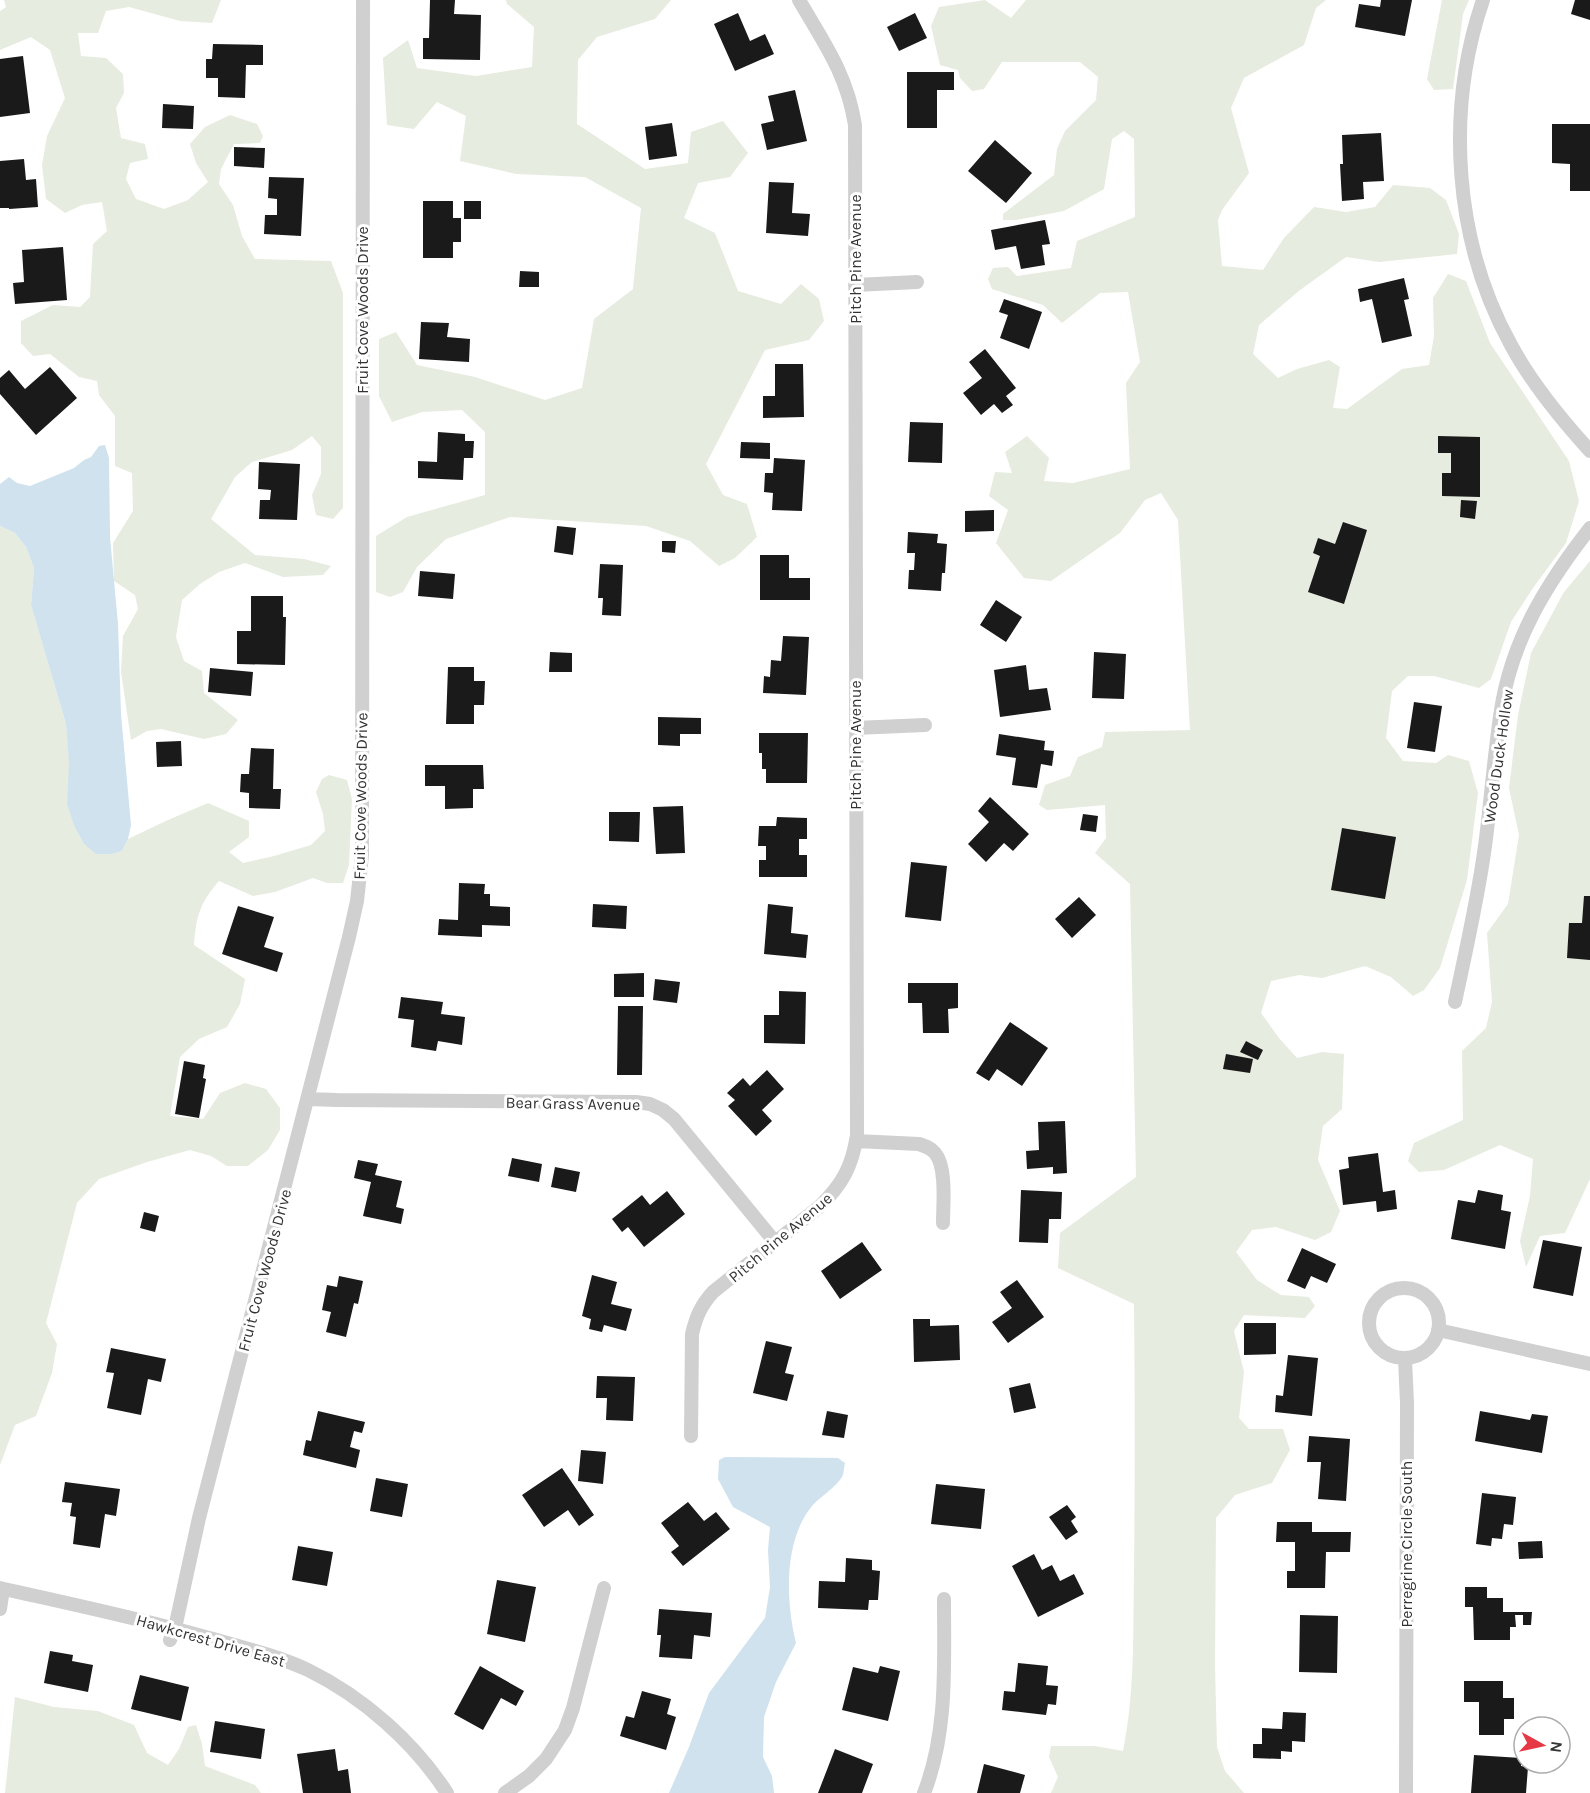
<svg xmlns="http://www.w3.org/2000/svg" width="1590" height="1793" font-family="Karla,sans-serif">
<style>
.green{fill:#e6ecdf}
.water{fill:#cfe2ee}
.building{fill:#1a1a1a}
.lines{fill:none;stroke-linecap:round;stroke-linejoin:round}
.minor{stroke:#d0d0d0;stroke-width:14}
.labels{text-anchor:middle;stroke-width:6;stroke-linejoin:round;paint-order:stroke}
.street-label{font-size:16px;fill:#333;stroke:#fff}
</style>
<rect width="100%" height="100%" fill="#fff"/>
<path class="green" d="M4,0H221L212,23L180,21L129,7L106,11L98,33H78L81,56L106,58L123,74L124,93L116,108L121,138L145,144L148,159L130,163L126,179L136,199L164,209L188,200L208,182L196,163L190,144L205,127L230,115L257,124L263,136L260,143L234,144L221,169L219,184L233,205L242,236L255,259L331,261L343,293V508L333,519L316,515L312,495L321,474V447L312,436L292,450L252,462L235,477L211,519L255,555L304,559L331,566L323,575L283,577L245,563L219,572L200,584L182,600L176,637L184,661L202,671L204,693L238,720L226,734L204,739L161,729L147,731L131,740L121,672L123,636L138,609L135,595L114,581L113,543L133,511L132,473L115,466V416L99,395L97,381L79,377L50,354L33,356L21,343V321L53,305L80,307L90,297L93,244L107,231L102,202L82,205L65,213L46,199L42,165L47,136L65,98L50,50L31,37L0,50V11L6,7Z
M506,0H671L655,19L597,37L578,60L577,124L645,169L688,163L691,132L723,121L748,153L730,177L698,183L684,218L715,233L738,291L781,304L801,284L819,299L824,321L809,340L765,350L706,464L723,495L747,504L757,537L735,558L719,566L690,541L646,526L510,517L446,539L417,567L403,592L390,597L376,592V536L407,517L485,495V432L462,410L422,412L392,422L379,396V339L396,332L417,365L475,377L545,400L582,388L594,319L633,289L641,208L585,177L516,174L460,161L466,116L437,102L414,129L387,125L383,58L408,40L417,68L476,76L532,67L534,27L507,4Z
M985,0L1011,18L1026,0H1326L1316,8L1304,45L1244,78L1231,108L1249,173L1222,210L1218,220L1222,266L1263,270L1284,238L1314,207L1346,212L1375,207L1393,185L1430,188L1446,200L1459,234L1457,254L1379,262L1346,257L1300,290L1259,325L1253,354L1278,378L1297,369L1329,360L1340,367L1333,408L1347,409L1402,369L1429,365L1434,336L1433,298L1448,274L1466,281L1490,343L1569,461L1579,501L1566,543L1533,588L1511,622L1491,679L1479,688L1434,676H1408L1392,691L1386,738L1403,761L1436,763L1448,755L1469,761L1478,793L1467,880L1440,968L1424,990L1413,996L1391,977L1365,966L1322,978L1299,975L1271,981L1261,1013L1279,1038L1297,1058L1322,1052L1344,1054L1342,1109L1323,1126L1318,1160L1340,1211L1331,1232L1315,1240L1276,1227L1252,1230L1236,1252L1257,1280L1281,1295L1309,1297L1315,1306L1305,1318L1244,1315L1234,1331L1244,1372L1239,1418L1249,1429H1283L1290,1450L1272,1483L1235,1495L1216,1518L1215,1667L1217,1747L1225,1771L1244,1793H1051L1058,1777L1049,1757L1051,1746H1095L1123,1751C1135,1693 1133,1632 1134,1573C1135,1484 1135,1394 1134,1304L1058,1268L1060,1233L1136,1177L1130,884L1095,853L1106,838L1105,805L1047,810L1039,805L1045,785L1070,776L1078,757L1102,747L1105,732L1190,730L1178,520L1161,493L1145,500L1120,533L1051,581L1024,578L996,543L1008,510L989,496L995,472L1012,473L1005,452L1027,436L1049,458L1044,481L1073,483L1130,469L1126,383L1140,362L1128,292L1100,293L1062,323L1043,305L992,289L988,279L993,268L1008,267L1017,276L1071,268L1077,241L1135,217L1134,139L1124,131L1112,139L1104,189L1064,211L1016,220H1003V214L1054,175L1057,149L1065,131L1096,100L1098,77L1080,62H1002L984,89L972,91L960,78L958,70L940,65L931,26L939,7Z
M1442,0H1469L1463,14L1453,89L1434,90L1427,79Z
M0,526L15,533L26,547L34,568L31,605L66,724L75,828L84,844L96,853L112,854L122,851L128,839L168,820L208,803L249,821V837L229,852L243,863L274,856L311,845L325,831L323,814L316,792L322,779L329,775L347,780L352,799L349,865L343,883H327L313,878L275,892L253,896L219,881C200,903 196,916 194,945L245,979L240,1004L227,1027L199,1039L180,1057L170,1116L203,1119L220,1093L245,1083L266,1089L280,1108V1130L268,1150L248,1166H227L211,1156L190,1150L147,1162L99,1179L77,1203L46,1323L57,1344L52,1373L36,1416L15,1425L0,1465Z
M1590,561V1179L1565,1233L1540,1236L1526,1267L1520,1241L1530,1196L1533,1159L1500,1145L1444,1170L1419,1172L1408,1161L1414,1143L1463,1120L1462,1051L1486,1028L1492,1002L1487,933L1508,904L1519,835L1509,788L1518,715L1531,653L1564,592Z
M15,1697L54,1707L98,1711L134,1725L147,1753L168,1765L179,1749L188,1727L196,1725L202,1744L205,1766L255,1785L261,1793H5Z"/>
<path class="water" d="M105,445L109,458L110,537L118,624L121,714L131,825L128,839L122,851L112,854H96L84,844L75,828L67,804L69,763L66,724L31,605L34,568L26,547L15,533L0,526V484L9,477L17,483L30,486L74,468L84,460L91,457L99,446Z
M725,1457L838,1458L845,1463C844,1467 844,1473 842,1477C836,1487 820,1497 812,1506C783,1541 786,1602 796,1643L776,1682L764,1717L763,1757L772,1776L774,1793H669L689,1747L709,1693L765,1618L770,1587L768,1550L770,1527L733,1507L718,1479L719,1460Z"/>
<path class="building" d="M430,0H455L454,14L481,15L480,60L423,59V38H429Z
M1381,0H1412L1405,36L1355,27L1359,4L1380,7Z
M1575,0H1590V20L1571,14Z
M738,13L750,41L765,34L774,54L735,71L714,24Z
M915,13L927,38L899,51L887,27Z
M213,44L263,45V65H246L245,98L218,97V78H206V59H212Z
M23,56L30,113L0,117V59Z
M907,72H954V90H937V128H907Z
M795,90L807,141L767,150L761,124L774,121L768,96Z
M163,104L194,106L193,129L162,128Z
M672,123L677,156L649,160L645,127Z
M1552,124H1590V191H1570V164L1552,163Z
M1381,133L1384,181L1363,182L1364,199L1342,201L1340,164H1343L1342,135Z
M995,140L1032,173L1006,203L968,171Z
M234,147L265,148L264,168L234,166Z
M24,159L26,180L36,179L38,207L9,209V208H0V161Z
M269,177L304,178L301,236L264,234L265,215H277V199L268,198Z
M769,182L794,183L792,213L810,214L808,236L766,233Z
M423,201H453V218H461V242H453V258H423Z
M464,201H481V219H464Z
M1045,220L1050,244L1042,245L1045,265L1021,269L1016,246L995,250L991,230Z
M63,247L67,300L15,304L13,283L24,282L22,250Z
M520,271L539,272V287H519Z
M1404,278L1409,299L1404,300L1412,336L1382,343L1372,299L1360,302L1358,289Z
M1004,299L1042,312L1029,349L1000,338L1008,315L999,312Z
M421,322L449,323L447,337L470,339L469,362L419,359Z
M985,349L1016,388L1006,396L1013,405L1002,413L994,404L981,415L963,393L982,378L969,362Z
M775,364H803L804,417L763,418V396H775Z
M50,367L77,398L36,435L0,394V378L9,370L25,389Z
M910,422L943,423L942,463L908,462Z
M438,432L465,434V441H474L473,458H464L463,480L418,478V461L437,462Z
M1438,436L1480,437V497L1442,496V473H1451V453H1438Z
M741,442L770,443V459L740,458Z
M774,458L805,460L802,511L772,510L773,493L764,492L765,473H773Z
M259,462L300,464L297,520L259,519L260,500H270L271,490L258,489Z
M1461,500L1477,501L1475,519L1460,517Z
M994,510V531L965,532V511Z
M1343,522L1367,530L1344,604L1308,592L1320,556L1313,553L1318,538L1335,544Z
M557,526L576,528L573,555L554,552Z
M908,532L938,534L937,543L947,544L945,573H942L941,591L908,589L909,570H914L915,553H907Z
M662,541H676L675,553L662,552Z
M760,555H789V578H810V600H760Z
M600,564L623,565L621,616L602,615L603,598H598Z
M420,571L455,574L453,599L418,596Z
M251,596H283V617H286L285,665L237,664V631H251Z
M996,600L1022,617L1006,642L980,625Z
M783,636L809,637L806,695L763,693L764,676L770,677L771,660L781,661Z
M550,652L572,653V672H549Z
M1094,652L1126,654L1124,699L1092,698Z
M1026,665L1029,690L1047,688L1051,710L1000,717L994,670Z
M448,667H474V681H485L484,705H474V724H446Z
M210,668L253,672L251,696L208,692Z
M1414,702L1442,706L1435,752L1407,748Z
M658,717L701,718V734H680V746L658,745Z
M759,733H808L807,783H766V769H762V753H759Z
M999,734L1045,741L1044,750L1054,751L1052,766L1041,764L1037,788L1012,785L1016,758L996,755Z
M181,741L182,766L157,767L156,742Z
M251,748L274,749L273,789H281L280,809L249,808V793L240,792L241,774H249Z
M425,765H483L484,789H473V808L445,809V786H425Z
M990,797L1029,834L1013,851L1004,843L986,862L968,844L989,822L978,811Z
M683,806L685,853L656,854L653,807Z
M609,812H640L639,842L609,841Z
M1083,814L1098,816L1096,832L1080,830Z
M777,817L807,818V839H799V855H807V877H759V860H766V846H758L759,826H776Z
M1342,828L1396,837L1385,899L1331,890Z
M911,862L947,866L941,921L905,917Z
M459,883L485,884L484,894H490V906L510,907V926L482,925V937L438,935L439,919L458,920Z
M1584,896H1590V960L1567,958L1569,923H1582Z
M1079,897L1096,915L1072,938L1055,919Z
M593,904L627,906L626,929L592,927Z
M768,904L793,907L791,933L808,935L806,958L764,954Z
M238,906L274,917L264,947L283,953L277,972L222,954Z
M644,973V997H614V974Z
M655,979L680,982L677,1003L653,1000Z
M908,983H958V1008L948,1009L949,1033H923L922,1003H908Z
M779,991L806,992L805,1044L764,1043V1015H779Z
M401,997L443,1002L441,1014L465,1017L462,1045L438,1041L436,1051L411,1047L414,1020L398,1018Z
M618,1006H643L642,1075H617Z
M1010,1022L1048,1048L1022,1086L997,1069L989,1081L976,1073Z
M1246,1041L1263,1050L1258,1060L1240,1052Z
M1226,1054L1253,1059L1250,1073L1223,1069Z
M184,1061L205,1065L203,1078L206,1079L199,1118L175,1114Z
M767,1070L784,1089L762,1110L772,1121L756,1136L728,1106L735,1100L727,1093L743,1078L750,1086Z
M1065,1121L1067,1173L1053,1174V1167L1027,1169L1026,1151L1039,1150L1038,1122Z
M1378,1153L1383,1192L1395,1190L1397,1209L1377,1212L1376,1201L1343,1205L1339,1170L1349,1168L1348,1157Z
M512,1158L542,1164L539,1182L508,1176Z
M358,1160L378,1164L375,1175L402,1181L396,1207L404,1209L401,1224L363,1216L371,1182L354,1178Z
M555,1167L580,1172L576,1192L551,1187Z
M1021,1190L1062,1192L1061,1219H1049L1048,1243L1019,1242Z
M1478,1190L1503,1195L1501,1210L1511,1212L1505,1249L1451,1239L1458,1200L1475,1203Z
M667,1191L685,1214L644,1247L628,1227L622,1232L612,1219L642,1195L650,1205Z
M144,1212L159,1216L155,1232L140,1228Z
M1543,1240L1582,1247L1573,1296L1533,1288Z
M862,1242L882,1270L840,1299L821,1271Z
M1302,1248L1336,1264L1327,1283L1311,1276L1305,1289L1287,1281Z
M592,1275L617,1282L611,1304L632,1309L626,1331L604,1325L602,1332L589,1329L591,1319L582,1316Z
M339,1276L363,1281L358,1304L354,1303L346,1337L326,1332L331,1312L322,1310L327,1285L337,1287Z
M1017,1280L1044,1317L1008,1343L992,1322L1012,1308L1000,1292Z
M913,1319H930V1326L959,1325L960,1360L914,1362Z
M1244,1323H1276V1354L1244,1355Z
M766,1341L792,1347L785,1373L794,1375L787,1401L753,1393Z
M111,1348L166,1359L161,1382L148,1379L141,1415L107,1408L114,1373L106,1372Z
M1288,1355L1318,1358L1312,1416L1275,1412L1276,1395L1283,1396Z
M597,1376L635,1377L633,1421L606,1420L607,1398H596Z
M1030,1383L1036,1408L1014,1413L1009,1388Z
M318,1411L365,1422L362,1433L354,1431L350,1447L360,1450L356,1468L303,1455L306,1440L311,1441Z
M827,1411L848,1415L844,1438L822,1435Z
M1480,1411L1530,1420L1532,1414L1548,1416L1542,1453L1475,1441Z
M1309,1436L1350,1439L1346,1501L1318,1499L1321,1462H1307Z
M581,1450L606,1452L603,1484L578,1481Z
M562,1468L594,1515L579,1526L568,1510L544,1527L522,1495Z
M376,1478L408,1484L402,1517L370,1511Z
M65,1482L120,1489L116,1516L105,1514L100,1548L73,1544L76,1517L70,1516L72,1503L62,1502Z
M936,1484L985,1489L981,1529L931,1524Z
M1482,1493L1516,1497L1513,1525L1504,1524L1502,1539L1492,1538L1491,1546L1476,1544Z
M688,1502L704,1521L716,1512L730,1529L683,1566L671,1552L679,1546L661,1523Z
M1067,1505L1076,1517L1071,1521L1078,1532L1066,1540L1049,1517Z
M1277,1522H1312V1532H1351L1350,1552H1326L1325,1588H1287V1571H1295V1542H1276Z
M1542,1541L1543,1558L1519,1559L1518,1542Z
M298,1546L333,1552L327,1586L292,1580Z
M1034,1554L1042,1570L1052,1565L1060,1581L1074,1574L1084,1594L1038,1617L1012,1566Z
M846,1558L872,1560V1570L880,1571L878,1600H869L868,1610L818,1608L819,1581L845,1582Z
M497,1580L536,1587L525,1642L487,1634Z
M1465,1587H1487V1598H1503V1612H1532L1531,1625H1523V1615H1515L1516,1627H1510V1640H1474L1473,1607H1465Z
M659,1609L712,1613L710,1637L694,1635L692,1659L659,1657L661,1635H657Z
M1300,1615L1338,1616L1337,1673L1299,1672Z
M50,1651L73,1655L72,1661L93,1665L88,1692L44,1683Z
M1018,1663L1048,1666L1046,1685L1058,1686L1056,1705L1048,1704L1046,1715L1002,1710L1004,1691L1015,1692Z
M480,1666L524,1691L516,1706L501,1698L483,1730L454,1714Z
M880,1666L900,1671L888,1721L842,1710L853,1667L878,1673Z
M140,1675L189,1687L181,1721L131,1709Z
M1464,1681H1503V1698H1514V1719H1504V1735H1479V1702H1464Z
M642,1691L671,1699L667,1714L676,1717L666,1750L620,1736L626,1716L634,1718Z
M1283,1712L1306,1713L1305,1742L1292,1741V1752L1281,1751V1759L1253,1758V1744H1262V1728L1282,1729Z
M215,1721L265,1729L261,1759L210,1752Z
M335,1749L338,1771L348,1769L351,1793H303L297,1754Z
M835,1749L873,1764L862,1793H818Z
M1474,1755L1521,1758V1766L1528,1767L1526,1793H1471Z
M984,1764L1025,1775L1020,1793H977Z"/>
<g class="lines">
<path class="minor" d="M1483,0C1445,111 1454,242 1511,345C1532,384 1560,418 1590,451
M855,285L917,282
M855,728L925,725
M1455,1002C1466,950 1478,898 1485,846C1491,801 1494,755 1501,710C1512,639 1547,583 1590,528
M308,1099L337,1100L636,1102L650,1104L663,1110L674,1119L775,1242
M856,1141L919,1144C925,1146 931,1148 935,1153C947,1167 943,1205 943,1223
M1369 1323a35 35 0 1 1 70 0a35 35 0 1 1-70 0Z
M1438,1330L1590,1364
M1405,1359L1407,1403L1406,1793
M691,1436L692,1334C696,1317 701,1305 713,1292L819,1207C842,1185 852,1167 857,1135L855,125C847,74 824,43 799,0
M0,1588C71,1604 143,1619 213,1639C245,1648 278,1656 308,1670C363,1697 414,1742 447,1793
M0,1609L3,1589
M170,1640L175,1628L199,1518L349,937L357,901L362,855L363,0
M505,1793L529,1776L546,1759L565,1730L573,1708L604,1588
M924,1793C948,1732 944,1664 944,1599"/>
</g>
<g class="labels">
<g class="street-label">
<text transform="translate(855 259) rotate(-90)" y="6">Pitch Pine Avenue</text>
<text transform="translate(362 310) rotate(-90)" y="6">Fruit Cove Woods Drive</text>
<text transform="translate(855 745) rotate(-90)" y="6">Pitch Pine Avenue</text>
<text transform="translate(1498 756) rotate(-82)" y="6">Wood Duck Hollow</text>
<text transform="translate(360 796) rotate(-89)" y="6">Fruit Cove Woods Drive</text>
<text transform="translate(573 1103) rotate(1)" y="6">Bear Grass Avenue</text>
<text transform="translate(780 1237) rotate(-40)" y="6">Pitch Pine Avenue</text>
<text transform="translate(264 1270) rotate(-75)" y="6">Fruit Cove Woods Drive</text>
<text transform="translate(1406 1544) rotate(-90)" y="6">Perregrine Circle South</text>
<text transform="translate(211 1640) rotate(16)" y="6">Hawkcrest Drive East</text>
</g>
</g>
<g transform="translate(1542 1745) rotate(98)"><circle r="28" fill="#ffffff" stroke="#adadad" stroke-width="1.5"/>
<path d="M0-4.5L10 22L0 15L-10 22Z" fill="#e63946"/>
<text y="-9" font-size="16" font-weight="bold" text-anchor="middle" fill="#333333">N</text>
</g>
</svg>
